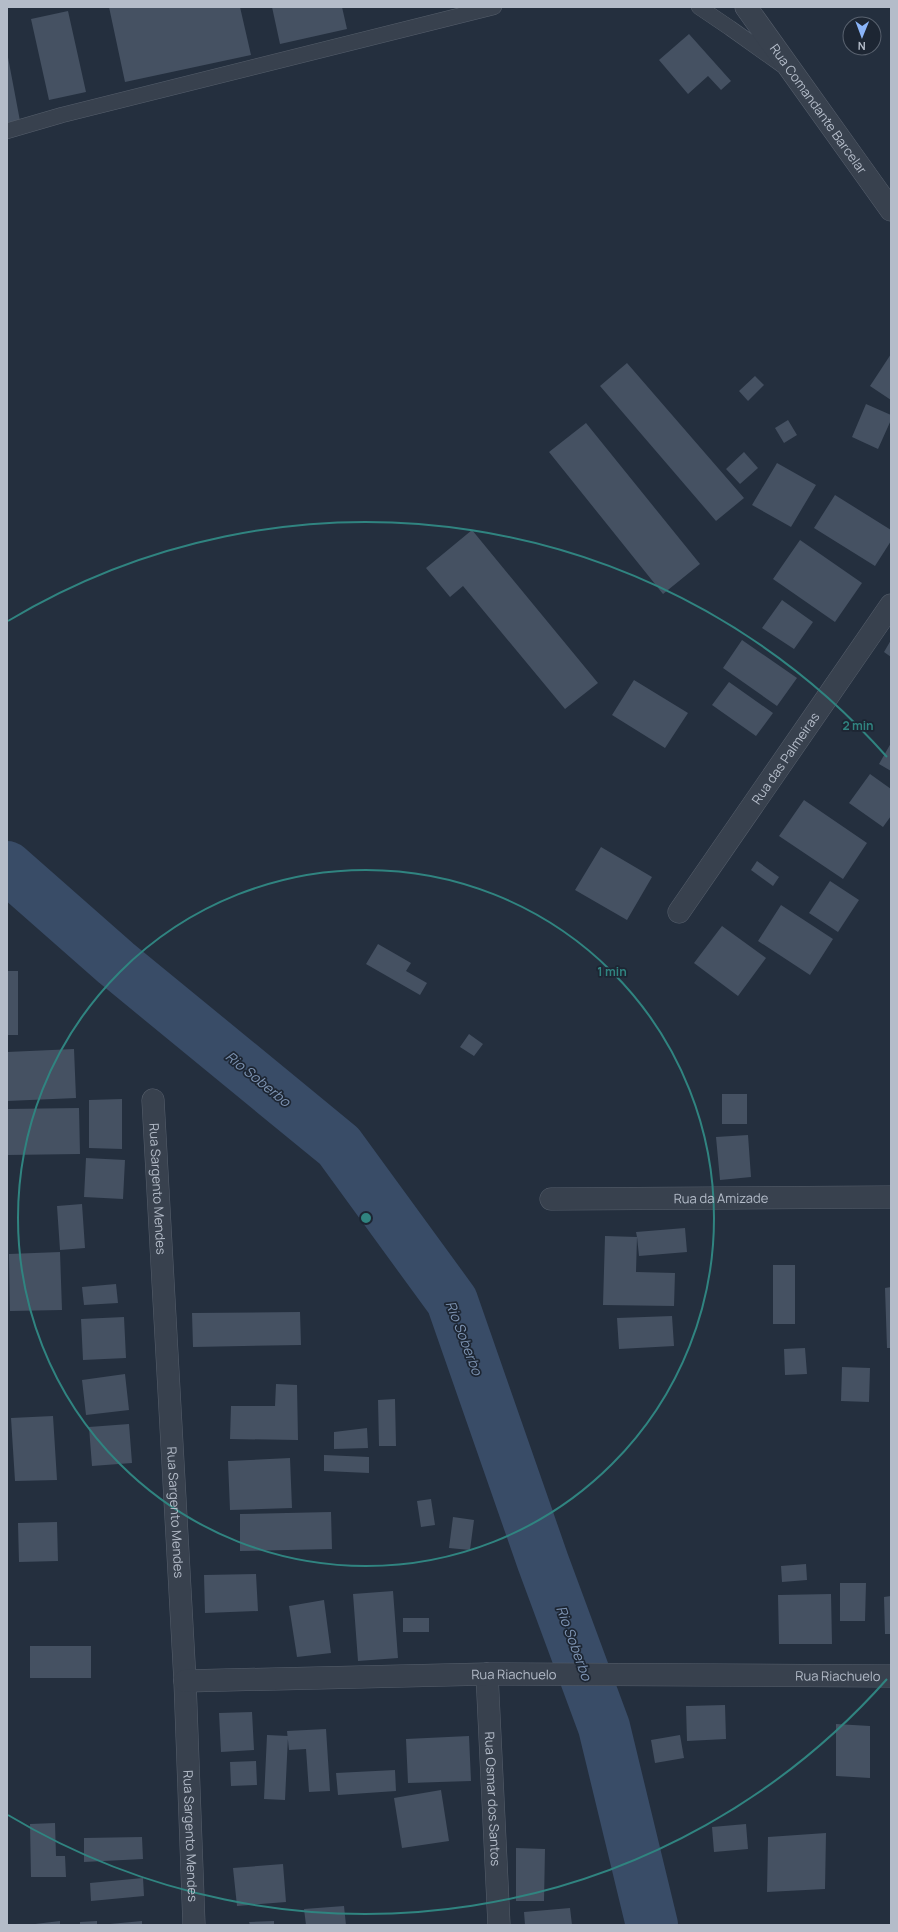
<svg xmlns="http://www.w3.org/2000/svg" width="898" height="1932" font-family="Manrope,sans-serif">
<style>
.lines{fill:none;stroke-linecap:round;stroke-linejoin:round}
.river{stroke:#394c67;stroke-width:52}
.building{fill:#455162}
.lane-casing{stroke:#565f6c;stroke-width:16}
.street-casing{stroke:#565f6c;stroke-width:23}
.lane{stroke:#38414e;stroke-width:15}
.street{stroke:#38414e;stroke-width:22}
.ring{fill:none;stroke:#308480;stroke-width:2}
.labels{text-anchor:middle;stroke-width:3.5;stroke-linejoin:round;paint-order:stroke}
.street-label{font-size:13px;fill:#b4bcc9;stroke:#1d2633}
.water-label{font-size:14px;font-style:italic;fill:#7c92b1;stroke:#1d2633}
.centre{fill:#308480;stroke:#1d2633;stroke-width:2}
.ring-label{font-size:12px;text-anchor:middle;font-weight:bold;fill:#308480;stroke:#1d2633;stroke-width:3.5;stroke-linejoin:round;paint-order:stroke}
</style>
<rect width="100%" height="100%" fill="#242f3e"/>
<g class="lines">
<path class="river" d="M7,867L116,963L339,1146L452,1301L543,1562L604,1727L652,1925"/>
</g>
<path class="building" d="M109,7H240L251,55L125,82Z
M272,7H342L347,29L280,44Z
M68,11L86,92L49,100L31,19Z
M689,34L731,81L721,90L708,76L688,94L659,60Z
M7,52L20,121L7,124Z
M891,354V400L870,386Z
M627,363L744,498L716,521L600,386Z
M755,376L764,385L748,401L739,391Z
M866,404L891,415V420L878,449L852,437Z
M788,420L797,435L784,443L775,428Z
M586,423L700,564L663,594L549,452Z
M744,452L758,468L740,484L726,469Z
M777,463L816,485L791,527L752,505Z
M835,495L891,530V541L875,566L814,528Z
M472,530L598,683L565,709L463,586L450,597L426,568Z
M800,540L862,583L835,622L773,579Z
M782,600L813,622L794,649L762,628Z
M742,640L797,678L777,706L723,668Z
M891,640V657L884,652Z
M634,680L688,713L665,748L612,715Z
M729,682L773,713L756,736L712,705Z
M891,743V771L879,764Z
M870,774L891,789V816L883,827L849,803Z
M804,800L867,843L843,879L779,836Z
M601,847L652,877L627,920L575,890Z
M757,861L779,877L773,886L751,870Z
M830,881L859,900L838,932L809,913Z
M781,905L833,939L810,975L758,941Z
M722,926L766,958L738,996L694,963Z
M378,944L411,963L406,971L427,983L420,995L366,964Z
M7,971H18V1035H7Z
M469,1034L483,1044L474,1056L460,1047Z
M74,1049L76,1098L7,1101V1052Z
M722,1094H747V1124H722Z
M122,1099V1149L89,1148V1100Z
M79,1108L80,1154L7,1155V1109Z
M748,1135L751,1177L720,1180L716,1137Z
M86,1158L125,1160L123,1199L84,1197Z
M82,1204L85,1248L60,1250L57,1206Z
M685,1228L687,1252L639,1256L637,1237L636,1272L675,1273L674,1306L603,1305L605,1236L637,1237L636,1232Z
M60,1252L62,1310L10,1311L9,1254Z
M773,1265H795V1324H773Z
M116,1284L118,1303L84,1305L82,1287Z
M891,1287V1348H887L885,1288Z
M300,1312L301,1345L193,1347L192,1313Z
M672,1316L674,1346L619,1349L617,1318Z
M124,1317L126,1358L83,1360L81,1319Z
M805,1348L807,1374L785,1375L784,1349Z
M842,1367L870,1368L869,1402L841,1401Z
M125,1374L129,1410L86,1415L82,1380Z
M276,1384L297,1385L298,1440L230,1439L231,1406H275Z
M395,1399L396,1446H379L378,1400Z
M53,1416L57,1480L15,1481L11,1418Z
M129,1424L132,1463L92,1466L89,1427Z
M367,1428L368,1448L334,1449V1432Z
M324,1455L369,1457V1473L324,1471Z
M290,1458L292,1508L230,1510L228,1461Z
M431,1499L435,1525L421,1527L417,1501Z
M331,1512L332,1549L240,1551V1514Z
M453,1517L474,1520L470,1550L449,1548Z
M57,1522L58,1561L19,1562L18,1523Z
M806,1564L807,1580L782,1582L781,1566Z
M256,1574L258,1611L205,1613L204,1575Z
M840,1583H866L865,1621H840Z
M393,1591L398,1658L358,1661L353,1594Z
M831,1594L832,1644H779L778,1595Z
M891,1596V1634H885L884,1597Z
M324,1600L331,1653L297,1657L289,1606Z
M403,1618H429V1632H403Z
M30,1646H91V1678H30Z
M725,1705L726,1739L687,1741L686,1706Z
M252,1712L254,1750L221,1752L219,1713Z
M836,1724L870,1726V1778L836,1776Z
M326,1729L330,1791L309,1792L306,1749L289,1750L287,1731Z
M267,1735L288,1736L285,1800L264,1799Z
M680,1735L684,1758L655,1763L651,1740Z
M469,1736L471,1781L408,1783L406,1739Z
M256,1761L257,1785L231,1786L230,1762Z
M395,1770L396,1791L338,1795L336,1773Z
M441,1790L449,1841L402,1848L394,1798Z
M55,1823L56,1856H65L66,1877H31L30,1824Z
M746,1824L748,1849L714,1852L712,1827Z
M826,1833L825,1889L767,1892L768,1837Z
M142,1837L143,1859L84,1862V1838Z
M516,1848L545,1849L544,1901H516Z
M283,1864L286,1902L237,1906L233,1868Z
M143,1878L144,1896L91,1901L90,1883Z
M344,1906L346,1925H306L304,1909Z
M570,1908L572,1925H525L524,1912Z
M60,1921V1925H35V1924Z
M97,1921V1925H80V1922Z
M142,1921V1925H110V1924Z
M274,1921V1925H250L249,1922Z"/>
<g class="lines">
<defs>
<path id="lane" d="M699,7L730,28L782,65
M7,131L62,115L494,7"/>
<g id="street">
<path id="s1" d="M746,7L891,210"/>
<path id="s2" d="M679,912L891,605"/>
<path id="s3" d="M153,1100L185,1681L194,1925"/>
<path id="s4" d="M551,1199L891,1197"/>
<path id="s5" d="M487,1674L499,1925"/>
<path id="s6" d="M185,1681L487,1674L891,1676"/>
</g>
</defs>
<use href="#lane" class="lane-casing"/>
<use href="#street" class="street-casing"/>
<use href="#lane" class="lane"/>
<use href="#street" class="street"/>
</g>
<g class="ring">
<circle cx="366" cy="1218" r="348"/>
<path d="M887 1679A696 696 0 0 1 8 1815M8 621A696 696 0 0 1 887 757"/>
</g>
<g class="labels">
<g class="street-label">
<text dy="5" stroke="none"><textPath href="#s1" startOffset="125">Rua Comandante Barcelar</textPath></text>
<text dy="5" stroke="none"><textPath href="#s2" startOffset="187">Rua das Palmeiras</textPath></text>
<text dy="5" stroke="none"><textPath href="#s3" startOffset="89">Rua Sargento Mendes</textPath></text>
<text dy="5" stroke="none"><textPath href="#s4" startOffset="170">Rua da Amizade</textPath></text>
<text dy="5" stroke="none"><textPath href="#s3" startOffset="413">Rua Sargento Mendes</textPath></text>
<text dy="5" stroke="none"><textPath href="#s6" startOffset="329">Rua Riachuelo</textPath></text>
<text dy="5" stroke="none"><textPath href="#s6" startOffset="653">Rua Riachuelo</textPath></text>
<text dy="5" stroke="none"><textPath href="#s5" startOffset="125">Rua Osmar dos Santos</textPath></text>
<text dy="5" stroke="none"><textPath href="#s3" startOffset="737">Rua Sargento Mendes</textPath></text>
</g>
<g class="water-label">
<text transform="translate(258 1079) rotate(39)" y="5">Rio Soberbo</text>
<text transform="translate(464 1338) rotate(69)" y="5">Rio Soberbo</text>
<text transform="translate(574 1643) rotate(70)" y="5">Rio Soberbo</text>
</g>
</g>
<circle cx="366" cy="1218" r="6" class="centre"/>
<g class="ring-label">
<text x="858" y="730">2 min</text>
<text x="612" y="976">1 min</text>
</g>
<rect width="898" height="1932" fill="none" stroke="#b4bcc9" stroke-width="16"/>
<g transform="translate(862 36) rotate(181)"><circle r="19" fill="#1d2633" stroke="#59626f"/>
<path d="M0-3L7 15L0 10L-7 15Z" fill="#8ab4f8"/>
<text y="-6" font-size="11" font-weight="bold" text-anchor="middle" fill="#b4bcc9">N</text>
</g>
</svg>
